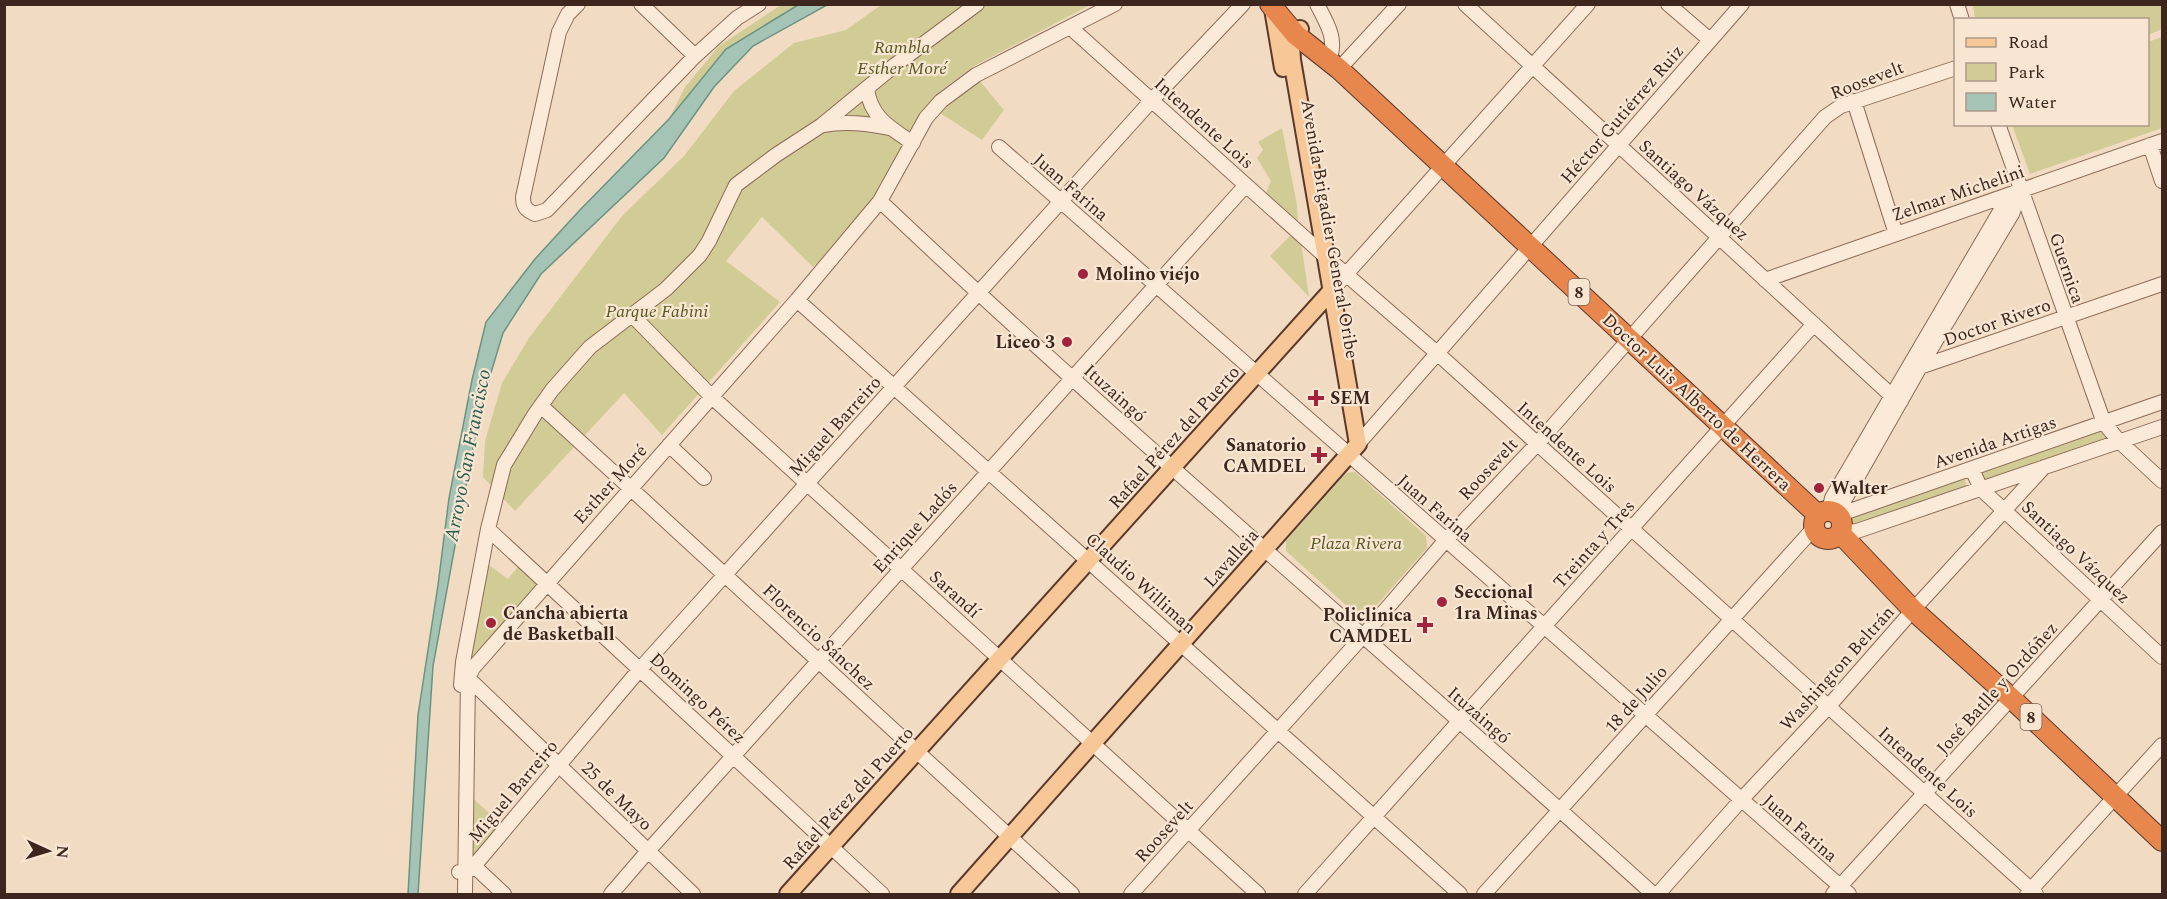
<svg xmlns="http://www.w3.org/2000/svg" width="2167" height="899" font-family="Spectral,serif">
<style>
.green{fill:#d1cc95}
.water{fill:#a5c4b5;stroke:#6b9382;stroke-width:1.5}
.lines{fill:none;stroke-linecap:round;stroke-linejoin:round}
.minor-casing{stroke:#8d6a58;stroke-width:16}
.major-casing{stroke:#5b392c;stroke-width:20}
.highway-casing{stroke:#5b392c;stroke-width:22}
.minor{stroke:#fbead7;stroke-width:14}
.major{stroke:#f7c798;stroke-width:16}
.highway{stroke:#e7864d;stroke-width:20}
.poi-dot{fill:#a1233c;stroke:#f8e6d3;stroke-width:2}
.labels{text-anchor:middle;stroke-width:4.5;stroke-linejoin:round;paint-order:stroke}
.shield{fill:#f8e6d3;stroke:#746054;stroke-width:1.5}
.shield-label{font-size:16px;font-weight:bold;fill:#3c261d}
.park-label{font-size:18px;font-style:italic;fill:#575a22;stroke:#f8e6d3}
.street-label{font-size:18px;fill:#3c261d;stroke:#f8e6d3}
.poi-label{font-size:18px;font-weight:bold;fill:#3c261d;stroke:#f8e6d3;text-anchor:start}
.water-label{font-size:20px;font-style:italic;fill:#2b5d50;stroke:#f8e6d3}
</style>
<rect width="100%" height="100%" fill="#f2dbc3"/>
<path class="green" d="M781,5H798L726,49L669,119L685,87L719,46Z
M881,5H1090L976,65L940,91L923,114L878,194L834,247L813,267L762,217L726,261L780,302L662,435L624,393L515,511L483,477L485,441L502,383L529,338L622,216L684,156L734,91L794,43L846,30Z
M1973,5H2162V29L2148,35V20L1975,19Z
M2162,37V128L2030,174L2012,125L2148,124V42Z
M979,80L1004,110L982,140L940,113Z
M1282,128L1297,205L1298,221L1297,223L1264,198L1271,181L1257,158L1263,150L1258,142Z
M1290,236L1301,242L1309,297L1270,256Z
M2101,430L2109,435L2108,440L1984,482L1981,473L1984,471Z
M1355,472L1426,536L1427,548L1367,616H1358L1286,551V541L1346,473Z
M1960,477L1965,479L1966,484L1965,490L1855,528L1852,525L1851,516Z
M486,563L508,579L518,567L539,582L536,590L466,670Z
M471,797L502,824L473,857L469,854Z"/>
<path class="water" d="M798,5H827L753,46L714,87L664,158L541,274L503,333L480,409L433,666L418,894H408L418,715L438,585L449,498L472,380L486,322L535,259L579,211L669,119L726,49Z"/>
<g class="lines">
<defs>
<path id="minor" d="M578,4L568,14L559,32L523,197C523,207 526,210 535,214L547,210L695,56L737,18L759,4
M641,4L695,56
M1317,4C1326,22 1337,38 1330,57
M1465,4L1892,396L1901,401
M1668,4L1710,40
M1957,4L1962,20
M1071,28L1326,257L1437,353L2036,894
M1339,69L1399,4
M867,88C870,117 890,128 913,143
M1854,101L1896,234
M1998,124L2104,423L2119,441L2162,481
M823,125C846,121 866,123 889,128
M2150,145L2162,181
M999,147L1849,894
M880,201C1131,439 1397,661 1653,894
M1765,280L2162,141
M1332,290L1588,4
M797,300L1460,894
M632,315L712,397L1258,894
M1918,365L1920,367L2162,284
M541,406L1072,894
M1358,444L1742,4
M669,445L704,478
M1972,469L1981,489L2162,657
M1829,511L1832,498L2002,208L2015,196
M1837,513L1920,367L2012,214L2019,195
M1838,515L2162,402
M488,529L882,894
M1840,532L1857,531L2162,427
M464,678H468L693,894
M461,685L463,662L488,529L504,465L535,414L552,390L590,347L666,289L700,255L709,241L736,185L776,155L822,125L895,65L977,4
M474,866L504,894
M459,872H466L474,866L640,669L1152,100L1243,4
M465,894L468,678L473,668L797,300L880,201L926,118L941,101L976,75L1115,4
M611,894L648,851L1246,185
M1131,894L1363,636L1445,541L1537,444L1825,117L1841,106L1956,68
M1305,894L1814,324
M1484,894L1814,528
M1658,894L1741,800L1828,707L1913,610L2044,467
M1833,894L2162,532
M2027,894L2162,745"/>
<path id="major" d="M1273,9L1283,68
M788,894L1332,290
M959,894L1358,444L1292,60L1291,43L1300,29"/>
<path id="highway" d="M1270,4L1296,35L1339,69L1818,515
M1814 525a14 14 0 1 1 28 0a14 14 0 1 1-28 0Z
M1840,533L1913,610L2011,698L2162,841"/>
</defs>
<use href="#minor" class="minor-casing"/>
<use href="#major" class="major-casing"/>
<use href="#highway" class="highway-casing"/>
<use href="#minor" class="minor"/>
<use href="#major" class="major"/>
<use href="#highway" class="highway"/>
</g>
<g class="poi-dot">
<circle cx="1083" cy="274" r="6"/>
<circle cx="1067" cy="342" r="6"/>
<path d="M1313 389h6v6h6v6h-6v6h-6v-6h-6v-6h6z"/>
<path d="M1316 446h6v6h6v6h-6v6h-6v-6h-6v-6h6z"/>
<circle cx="1819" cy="488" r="6"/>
<circle cx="1442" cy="602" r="6"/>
<circle cx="491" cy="623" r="6"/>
<path d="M1422 616h6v6h6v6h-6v6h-6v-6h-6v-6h6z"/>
</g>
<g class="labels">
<g class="shield">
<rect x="1568.5" y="279" width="21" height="26" rx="4.5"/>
<rect x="2020.5" y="704" width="21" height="26" rx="4.5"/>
</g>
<g class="shield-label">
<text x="1579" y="298">8</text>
<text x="2031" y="723">8</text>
</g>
<g class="park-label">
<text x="902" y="53">Rambla<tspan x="902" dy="21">Esther Moré</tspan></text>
<text x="657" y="317">Parque Fabini</text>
<text x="1356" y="549">Plaza Rivera</text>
</g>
<g class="street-label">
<text transform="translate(1867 80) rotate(-21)" y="6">Roosevelt</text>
<text transform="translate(1622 114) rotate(-49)" y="6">Héctor Gutiérrez Ruiz</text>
<text transform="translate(1204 123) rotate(42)" y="6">Intendente Lois</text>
<text transform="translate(1071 187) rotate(41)" y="6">Juan Farina</text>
<text transform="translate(1694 190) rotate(42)" y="6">Santiago Vázquez</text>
<text transform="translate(1958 193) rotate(-19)" y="6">Zelmar Michelini</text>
<text transform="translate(1330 229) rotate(80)" y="6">Avenida Brigadier General Oribe</text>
<text transform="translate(2067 268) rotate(71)" y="6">Guernica</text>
<text transform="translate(1997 322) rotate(-19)" y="6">Doctor Rivero</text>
<text transform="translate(1115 393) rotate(42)" y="6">Ituzaingó</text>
<text transform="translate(1697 402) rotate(43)" y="6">Doctor Luis Alberto de Herrera</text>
<text transform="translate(835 426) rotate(-48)" y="6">Miguel Barreiro</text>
<text transform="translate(1174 437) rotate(-48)" y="6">Rafael Pérez del Puerto</text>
<text transform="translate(1995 442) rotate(-19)" y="6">Avenida Artigas</text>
<text transform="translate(1567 447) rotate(42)" y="6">Intendente Lois</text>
<text transform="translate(1488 469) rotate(-47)" y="6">Roosevelt</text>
<text transform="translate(610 484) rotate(-48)" y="6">Esther Moré</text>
<text transform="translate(1435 508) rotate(41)" y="6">Juan Farina</text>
<text transform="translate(915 527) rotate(-48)" y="6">Enrique Ladós</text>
<text transform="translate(1594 544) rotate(-48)" y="6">Treinta y Tres</text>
<text transform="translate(2076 552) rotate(43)" y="6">Santiago Vázquez</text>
<text transform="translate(1231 558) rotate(-48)" y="6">Lavalleja</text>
<text transform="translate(1141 583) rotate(42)" y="6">Claudio Williman</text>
<text transform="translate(955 594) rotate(42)" y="6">Sarandí</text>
<text transform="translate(819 637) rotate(43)" y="6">Florencio Sánchez</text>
<text transform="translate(1837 668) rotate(-48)" y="6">Washington Beltrán</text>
<text transform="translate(1997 688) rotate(-48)" y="6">José Batlle y Ordóñez</text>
<text transform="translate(698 698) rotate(43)" y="6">Domingo Pérez</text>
<text transform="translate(1636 699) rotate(-48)" y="6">18 de Julio</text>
<text transform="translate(1479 715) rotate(41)" y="6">Ituzaingó</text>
<text transform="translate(1928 772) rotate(42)" y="6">Intendente Lois</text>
<text transform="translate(513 791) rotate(-50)" y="6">Miguel Barreiro</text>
<text transform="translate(617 796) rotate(44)" y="6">25 de Mayo</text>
<text transform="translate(848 798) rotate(-48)" y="6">Rafael Pérez del Puerto</text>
<text transform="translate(1800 828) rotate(41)" y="6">Juan Farina</text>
<text transform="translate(1164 831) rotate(-48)" y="6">Roosevelt</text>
</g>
<g class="poi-label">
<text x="1095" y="280">Molino viejo</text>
<text x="1055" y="348" text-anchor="end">Liceo 3</text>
<text x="1330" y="404">SEM</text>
<text x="1306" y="451" text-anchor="end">Sanatorio<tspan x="1306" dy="21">CAMDEL</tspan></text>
<text x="1831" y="494">Walter</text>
<text x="1454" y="598">Seccional<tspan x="1454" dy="21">1ra Minas</tspan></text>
<text x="503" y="619">Cancha abierta<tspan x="503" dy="21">de Basketball</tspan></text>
<text x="1412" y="621" text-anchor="end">Policlinica<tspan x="1412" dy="21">CAMDEL</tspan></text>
</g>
<g class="water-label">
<text transform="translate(467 455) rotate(-79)" y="7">Arroyo San Francisco</text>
</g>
</g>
<rect width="2167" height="899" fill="none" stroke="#3c261d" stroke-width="12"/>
<rect x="1954" y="18" width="195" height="108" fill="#f8e6d3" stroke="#ad998a" stroke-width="1.5"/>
<rect x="1966" y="38" width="30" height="9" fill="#f7c798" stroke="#ad998a" stroke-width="1.5"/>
<text x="2008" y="48" font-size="18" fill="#3c261d">Road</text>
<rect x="1966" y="63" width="30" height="18" fill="#d1cc95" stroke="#ad998a" stroke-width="1.5"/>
<text x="2008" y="78" font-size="18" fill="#3c261d">Park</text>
<rect x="1966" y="93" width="30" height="18" fill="#a5c4b5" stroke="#ad998a" stroke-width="1.5"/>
<text x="2008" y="108" font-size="18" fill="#3c261d">Water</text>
<g transform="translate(48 851) rotate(94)" stroke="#f8e6d3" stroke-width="4.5" paint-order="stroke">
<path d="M0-4.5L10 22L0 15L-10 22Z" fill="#3c261d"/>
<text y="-9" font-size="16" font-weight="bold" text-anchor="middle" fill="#3c261d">N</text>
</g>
</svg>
